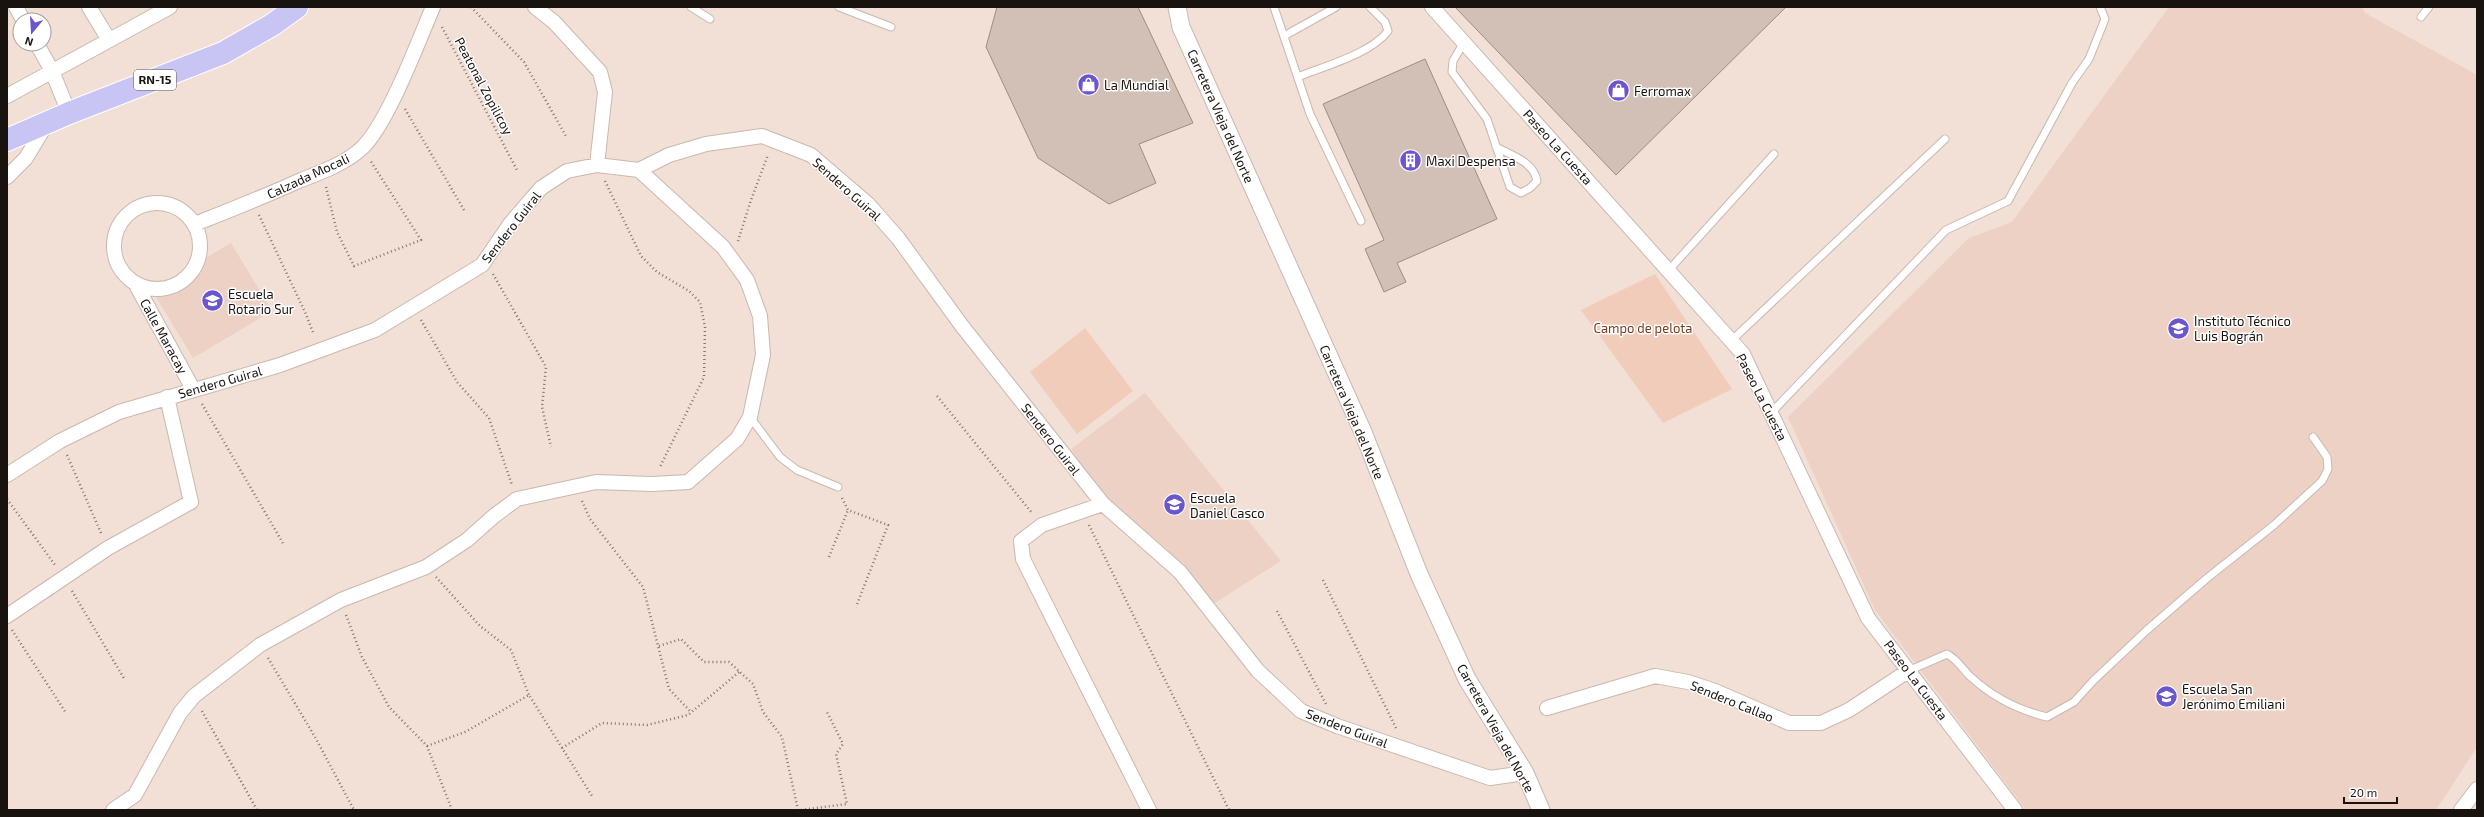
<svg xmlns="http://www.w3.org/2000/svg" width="2484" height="817" font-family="'Exo 2',sans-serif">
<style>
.built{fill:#ecd1c4}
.green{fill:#f1ccba}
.building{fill:#d2bfb5;stroke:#9e8c84}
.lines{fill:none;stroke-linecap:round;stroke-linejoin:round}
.service-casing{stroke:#cab8ae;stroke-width:9}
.minor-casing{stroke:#cab8ae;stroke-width:16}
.tertiary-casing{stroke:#cab8ae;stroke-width:19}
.primary-casing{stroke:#fff;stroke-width:24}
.path{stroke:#81756e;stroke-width:2.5;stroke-dasharray:1 3;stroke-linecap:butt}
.service{stroke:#fff;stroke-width:7}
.minor{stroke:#fff;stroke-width:14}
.tertiary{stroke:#fff;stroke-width:17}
.primary{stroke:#c8c5f5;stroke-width:22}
.labels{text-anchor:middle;stroke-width:3;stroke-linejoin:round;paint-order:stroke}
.shield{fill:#fff;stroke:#5e5a57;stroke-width:1}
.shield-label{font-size:12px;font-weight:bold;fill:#19130f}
.poi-label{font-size:13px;fill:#19130f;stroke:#fff;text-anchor:start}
.street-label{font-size:13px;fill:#19130f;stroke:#fff}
.park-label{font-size:13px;fill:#763e1f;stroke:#fff}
</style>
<rect width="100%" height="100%" fill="#f2dfd5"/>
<path class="built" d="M2169,7H2362L2365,13L2477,75V747L2436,810H2026L1875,610L1788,417L1969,238L2012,222Z
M231,243L272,311L193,358L152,290Z
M1145,393L1281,561L1210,606L1167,549L1102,496L1071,449Z"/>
<path class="green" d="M1655,274L1732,389L1663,423L1581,310Z
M1085,328L1133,391L1077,434L1030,372Z"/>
<path class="building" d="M997,7H1138L1193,123L1139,144L1156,183L1109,204L1038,158L986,47Z
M1455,7H1786L1616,175Z
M1425,59L1497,219L1397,263L1406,282L1384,292L1365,249L1384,240L1323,104Z"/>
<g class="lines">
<defs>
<path id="service" d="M691,7L710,19
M839,7L891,27
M1274,7L1310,114L1361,221
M2421,17L2429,7
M1284,36L1336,7
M1464,42L1453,61L1452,72L1487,119L1510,187L1521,193L1530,188L1537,181C1534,162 1511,155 1496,147
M1298,77C1324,66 1371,54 1388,31L1385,22L1370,7
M1668,271L1774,154
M1731,341L1945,139
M1771,413L1946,230L2008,201L2072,83L2089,59L2105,19L2100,7
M750,417L780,457L797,470L838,487
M1908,671L1947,654C1958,660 1963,670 1972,678C1994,698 2018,710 2047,717L2074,702L2093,681L2147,630L2206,579L2274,525L2322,481L2328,469L2327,457L2313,437"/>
<path id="minor" d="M16,7L23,20
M89,7L109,40
M535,7L554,22L600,72L605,92L597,165
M1432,7L1743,354L1868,618L2015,810
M37,44L52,71L69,113
M7,96L170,7
M7,177L26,158L47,123
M114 246a43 43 0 1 1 86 0a43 43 0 1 1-86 0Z
M195,224C230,210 266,196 301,180C322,172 346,163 362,148C388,123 418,42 433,7
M135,283L193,389
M7,475L60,441L119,412L280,365L375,330L482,265L510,224L541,188L567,171L597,165L639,170L669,155L706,144L762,136L811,155L868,204L898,238L962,326L1103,504L1180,572L1258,671L1301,711L1337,726L1490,778L1525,773
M1103,504L1042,525L1021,541L1023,559L1149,810
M7,616L108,548L191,502L167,397
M1547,708L1655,676L1688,682L1715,691L1789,723H1821L1849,710L1908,671
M113,810L135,795L180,713L194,696L260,645L341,600L426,567L467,540L494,516L517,499L596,482L652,484L688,482L737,439L750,417L763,355L760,316L747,280L723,247L639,170
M2461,810L2477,789"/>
<path id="tertiary" d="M1177,7L1181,27L1363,432L1419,574L1467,679L1525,773L1541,810"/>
<path id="primary" d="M7,140L69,113L223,53L272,25L297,7"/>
</defs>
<use href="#service" class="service-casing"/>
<use href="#minor" class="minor-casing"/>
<use href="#tertiary" class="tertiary-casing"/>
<use href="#primary" class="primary-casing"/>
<path class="path" d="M471,7L524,62L567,138
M442,27L518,172
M405,109L464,210
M605,181L641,256L657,272L689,291L700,302L705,327L704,377L660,467
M326,187L337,232L354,266L421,240L370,160
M259,215L305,312L314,335
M738,241L751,200L768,155
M493,274L546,367L542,407L551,447
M421,320L457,382L489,418L512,485
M937,396L1032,513
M202,404L284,545
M67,455L101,533
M842,498L848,510L888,525L856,607
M7,499L55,565
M582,501L590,519L643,587L669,689L691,712
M1089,525L1229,810
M829,557L848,510
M436,577L480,626L511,650L529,695
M1323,580L1397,730
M72,591L125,680
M1277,611L1326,704
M346,615L362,657L389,707L427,746L452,810
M12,630L66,713
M659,646L681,639L704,662H729L753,684L763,712L782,737L798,810
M268,658L315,737L354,810
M202,711L257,810
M427,746L465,732L529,695L592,796
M562,748L602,723L647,725L688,715L739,672
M801,810L847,804L836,754L843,744L827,712"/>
<use href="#service" class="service"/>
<use href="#minor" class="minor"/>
<use href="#tertiary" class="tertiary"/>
<use href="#primary" class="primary"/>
</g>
<defs>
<symbol id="shop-disc" viewBox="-11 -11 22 22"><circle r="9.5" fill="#6c56cf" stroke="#fff"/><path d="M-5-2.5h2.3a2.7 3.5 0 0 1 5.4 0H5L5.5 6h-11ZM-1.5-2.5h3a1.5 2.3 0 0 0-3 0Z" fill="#fff"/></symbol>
<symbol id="building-disc" viewBox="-11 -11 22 22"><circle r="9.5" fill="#6c56cf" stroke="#fff"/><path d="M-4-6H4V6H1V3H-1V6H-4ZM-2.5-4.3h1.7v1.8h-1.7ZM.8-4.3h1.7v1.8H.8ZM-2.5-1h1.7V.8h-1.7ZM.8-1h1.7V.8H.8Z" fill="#fff"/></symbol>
<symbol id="school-disc" viewBox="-11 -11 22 22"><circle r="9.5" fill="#6c56cf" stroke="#fff"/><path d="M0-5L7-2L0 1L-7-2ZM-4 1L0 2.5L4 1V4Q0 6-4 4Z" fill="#fff"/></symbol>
</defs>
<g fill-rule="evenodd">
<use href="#shop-disc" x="1076" y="72" width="25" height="25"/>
<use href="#shop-disc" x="1606" y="78" width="25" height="25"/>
<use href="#building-disc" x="1398" y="148" width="25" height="25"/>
<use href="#school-disc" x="200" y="288" width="25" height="25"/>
<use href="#school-disc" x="2166" y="316" width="25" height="25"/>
<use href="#school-disc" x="1162" y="492" width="25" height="25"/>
<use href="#school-disc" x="2154" y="684" width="25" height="25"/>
</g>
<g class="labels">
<rect class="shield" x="134" y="70" width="42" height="20" rx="3"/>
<g class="shield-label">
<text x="155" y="84">RN-15</text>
</g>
<g class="poi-label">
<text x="1104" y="90">La Mundial</text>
<text x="1634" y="96">Ferromax</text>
<text x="1426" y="166">Maxi Despensa</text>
<text x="228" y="299">Escuela<tspan x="228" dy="15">Rotario Sur</tspan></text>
<text x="2194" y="326">Instituto Técnico<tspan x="2194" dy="15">Luis Bográn</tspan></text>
<text x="1190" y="503">Escuela<tspan x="1190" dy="15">Daniel Casco</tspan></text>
<text x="2182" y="694">Escuela San<tspan x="2182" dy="15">Jerónimo Emiliani</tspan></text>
</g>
<g class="street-label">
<text transform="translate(484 86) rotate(62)" y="5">Peatonal Zopilicoy</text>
<text transform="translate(1221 116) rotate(66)" y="5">Carretera Vieja del Norte</text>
<text transform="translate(1558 147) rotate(48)" y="5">Paseo La Cuesta</text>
<text transform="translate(308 176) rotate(-25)" y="5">Calzada Mocali</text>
<text transform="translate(847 189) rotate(42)" y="5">Sendero Guiral</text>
<text transform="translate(511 227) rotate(-52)" y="5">Sendero Guiral</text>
<text transform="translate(164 336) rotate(61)" y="5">Calle Maracay</text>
<text transform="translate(220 382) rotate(-16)" y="5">Sendero Guiral</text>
<text transform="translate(1762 397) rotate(63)" y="5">Paseo La Cuesta</text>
<text transform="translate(1352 412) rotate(67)" y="5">Carretera Vieja del Norte</text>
<text transform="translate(1051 439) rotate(52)" y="5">Sendero Guiral</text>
<text transform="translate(1916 680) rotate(53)" y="5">Paseo La Cuesta</text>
<text transform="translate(1732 701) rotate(22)" y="5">Sendero Callao</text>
<text transform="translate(1347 728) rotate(21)" y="5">Sendero Guiral</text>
<text transform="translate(1496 728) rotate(61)" y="5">Carretera Vieja del Norte</text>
</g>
<g class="park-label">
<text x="1643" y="333">Campo de pelota</text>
</g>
</g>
<rect width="2484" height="817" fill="none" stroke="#19130f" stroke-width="16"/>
<g transform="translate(32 32) rotate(198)"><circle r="19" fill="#ffffff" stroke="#a3a19f"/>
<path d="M0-3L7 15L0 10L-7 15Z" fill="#6c56cf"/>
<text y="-6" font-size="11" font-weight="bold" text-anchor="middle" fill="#19130f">N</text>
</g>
<path d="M2344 797v6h53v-6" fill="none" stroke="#19130f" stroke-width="2"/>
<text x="2350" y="797" font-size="12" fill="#19130f" stroke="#ffffff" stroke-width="3" paint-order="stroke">20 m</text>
</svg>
